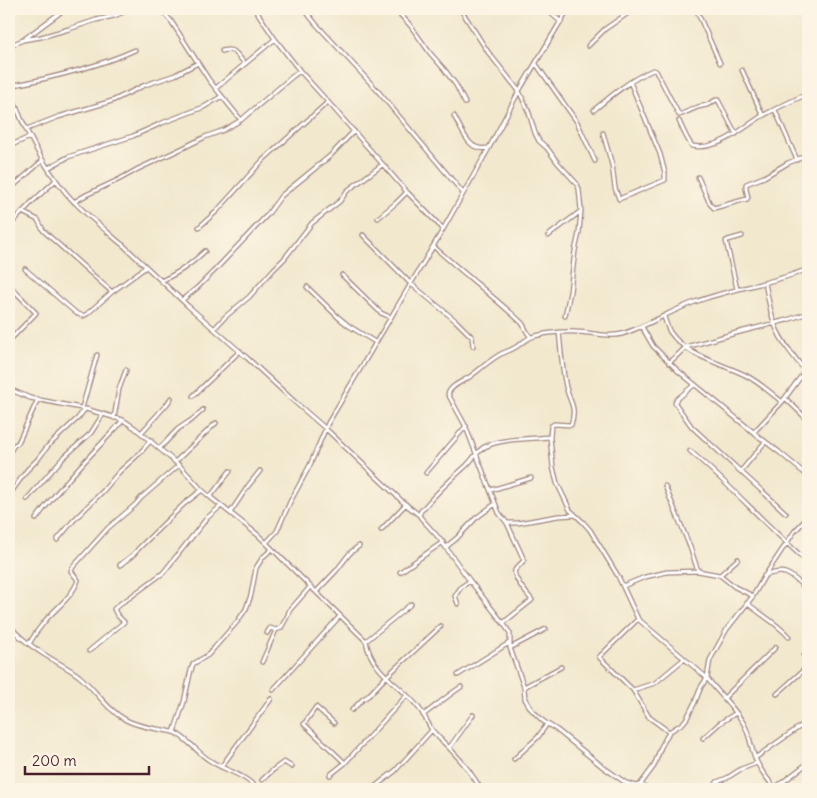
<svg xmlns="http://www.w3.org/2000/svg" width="817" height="798" font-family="Delius,sans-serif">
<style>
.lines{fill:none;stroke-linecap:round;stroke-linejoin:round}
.minor-casing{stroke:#9e847c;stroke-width:5.5}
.minor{stroke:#fff;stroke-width:3}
</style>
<rect width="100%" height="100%" fill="#fcf5e5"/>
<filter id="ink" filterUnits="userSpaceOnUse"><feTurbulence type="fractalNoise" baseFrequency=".02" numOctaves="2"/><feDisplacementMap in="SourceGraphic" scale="10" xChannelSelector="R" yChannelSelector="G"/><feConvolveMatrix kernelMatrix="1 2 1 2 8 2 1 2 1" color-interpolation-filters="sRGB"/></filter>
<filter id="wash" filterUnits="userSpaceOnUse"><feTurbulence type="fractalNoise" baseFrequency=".0096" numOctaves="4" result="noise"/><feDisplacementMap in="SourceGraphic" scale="20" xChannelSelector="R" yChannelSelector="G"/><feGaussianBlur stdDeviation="1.12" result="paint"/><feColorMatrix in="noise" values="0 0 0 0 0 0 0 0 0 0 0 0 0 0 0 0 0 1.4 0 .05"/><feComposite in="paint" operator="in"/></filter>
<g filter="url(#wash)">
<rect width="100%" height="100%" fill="#f1e8cd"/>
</g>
<g filter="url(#ink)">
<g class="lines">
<defs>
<path id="minor" d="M160,9L171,21L209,80L241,120
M255,9L275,39L300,71L328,102L407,192L443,229
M304,9L316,24L377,90L463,193
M395,9L410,25L430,53L444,69L456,85L465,103
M459,9L463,13L488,52L519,91L529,113L535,133L539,141L547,148L558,163L577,184L579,189L581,210L579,233L575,251L570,292L565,316
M546,9L561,22
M696,9L720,63
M23,40L41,37L69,29L96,20L114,16L131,9
M9,46L23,40L65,9
M588,46L605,29L634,9
M222,51C235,47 237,55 245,64
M536,64L577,122L595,161
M742,70L763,116
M9,86C52,78 95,68 135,50
M9,88C22,124 42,164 66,193C77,206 90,217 103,228C110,234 116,240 123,245L188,306L245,356L296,403L326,429L404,503L419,515
M216,88L275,39
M594,110C612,95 631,79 653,70L656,71L679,115L682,114L698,107L707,105L716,100H718L736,134
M775,110L797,160
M9,113L17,108
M454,116C463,131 468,152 488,148
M679,121C683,130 686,138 692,146C718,151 741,129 762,116C777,108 793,100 808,94
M27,129L58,117L112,101L145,85L175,75L198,63
M603,133L612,165L615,188L619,199L665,180V173L660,154L630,82
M9,146L30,137
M48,168L68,157L133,136L162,123L204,107L222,96
M698,177L710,204L714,208L747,199L748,197L746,189V184L764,177L788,163L808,155
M9,190L43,160
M74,202L86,195L120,179L138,169L183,148L205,137L224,130L241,120L293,76L300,71
M22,212L38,220L43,230L48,235L112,292
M378,218L396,203L407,192
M9,226L32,202L56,180
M199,227L216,212L263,160L328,102
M363,235L410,283L456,321L472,337L473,346
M548,236L581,211
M433,246C462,272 493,296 522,323C525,327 527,334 531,337
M25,269L76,313L83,316L87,314L112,292L146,267
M342,275L381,313L390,317
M161,281C180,272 190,265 205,251
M765,283C768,297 770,312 775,325C781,342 797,361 808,374
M9,285L36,313L9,341
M307,287L338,317L349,326L375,342
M737,289L726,241L728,240L742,236
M182,300L197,288L216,269L268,214L281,196L330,156L354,131
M664,317C666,322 667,327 670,332C687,357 722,363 747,376C760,383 771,393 782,402L808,367
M642,327L653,346L677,370L758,436L779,452L808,476
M214,329L225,317L249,297L273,270L284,259L312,223L340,201L347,191L382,165
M559,332C561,350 562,369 566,387C570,404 577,406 571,425L554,424L551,426L550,437L553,467L557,483L570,510L583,522L590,530L618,576L638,619L707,678C719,694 734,707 744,724C750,735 751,749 756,760C760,771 769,780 775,789
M669,363L686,347L736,333L787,320L808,313
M694,385L676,400L675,403L692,427L786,513
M9,389L30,398L86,409L123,420L135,428L181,467L202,490L210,497L258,535L366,641C371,672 401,685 418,707C424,714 427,722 432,730C438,738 447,745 453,752C464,763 473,776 481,789
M193,396L240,351
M785,398L808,420
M82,408L97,355
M114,418L119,389L126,370
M754,432L782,402
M141,433L167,404L171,398
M160,448L178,429L193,419L203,410
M690,451C732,486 767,527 808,562
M9,453L14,445L18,443L38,399
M175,462L216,423
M741,471L765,442
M426,473L466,426
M665,486L690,547L698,571
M491,490L531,478
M12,491L27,470L38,459L48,446L78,418L85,409
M210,497L230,471
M27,499L62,459L91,433L103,414
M230,513L248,486L260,471
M575,515L558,516L518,523H507L499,513L465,425L448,394C451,385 464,381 471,376C480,369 489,361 499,355C504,352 510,351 516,347C521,344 526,339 532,337C544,333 564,331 577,332C591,332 608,338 622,334C648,326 670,311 695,302C732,288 772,284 808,269
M36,519C56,492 79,467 102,443C109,435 116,429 123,420
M507,523L524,560C522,563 517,567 515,570C512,577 527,594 532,600L503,623L510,633V648L524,687L525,699L531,709L543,721L557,730L603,767L626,783L637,786L641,784
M381,530L406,504
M57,540L73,521L104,490L119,472L140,453L151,440
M266,543L277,531L290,502L310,465L328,423L441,233L489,148L519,91L568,9
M446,547L457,538L476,518L495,504
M120,565L133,555L139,548L184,504L202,490
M400,572L443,542
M720,575L738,559
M764,576C787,567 791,575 808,591
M623,586L645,577L667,572L698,571L720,575L735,587L753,596
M316,592L336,571L350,553L359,546
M747,603C761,615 777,623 789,637
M458,604L455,596L461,587L470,581
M638,619L599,657L633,690L649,717L669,732
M503,623L470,581L439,538L421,518L419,515L421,511C436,493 450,480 467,465C474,458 479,448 489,445C508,438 530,439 550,437
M9,625C20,639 35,649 50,658C60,664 70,669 79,676C96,690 106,709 126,720C141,728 157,728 173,732C184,735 198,753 209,760C225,771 245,774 257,789
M267,633L270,628L276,630
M366,641L411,604
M29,644C34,635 39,628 45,621C56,608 73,596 78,580L71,571L73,567L108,528L135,505L141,498L179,465
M510,648L546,629
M89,651L124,622L117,615L114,609L121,603L129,598L163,573L207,518L221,506
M804,656L808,659
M262,662L276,630L281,628L288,615L289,611L310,587
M458,675L509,643
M524,687L561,667
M273,690L340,616
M633,690L655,683L684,659
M777,694L808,666
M724,698L776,647
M352,710L363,699L368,696L386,677L441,626
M423,715C436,706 447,696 461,687
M334,723L316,707L304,724L345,763
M174,732L184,702L190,674L193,664L208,655L237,622L246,609L251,595L256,568L263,557L272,549
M703,738L720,723L736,713
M449,748L473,715
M755,758L808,721
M514,759L538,737L547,724
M221,767L271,699
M330,775L345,763L407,695
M262,780L273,770L284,762L292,767
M641,784L647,789
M775,788L808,763
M372,789L395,771L432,730
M637,789L654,766L661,747L669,732L683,723L687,718L695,702L701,687L707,678L710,660L727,629L753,596L764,577L794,532L808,517
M713,789L717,782L727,778L741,769L757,763"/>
</defs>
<use href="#minor" class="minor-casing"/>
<use href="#minor" class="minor"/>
</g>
</g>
<rect width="817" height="798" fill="none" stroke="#fcf5e5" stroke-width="30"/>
<path d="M25 766v8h124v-8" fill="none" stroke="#4a1f2b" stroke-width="2.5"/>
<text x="32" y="766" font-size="15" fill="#4a1f2b" stroke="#fcf5e5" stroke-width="4" paint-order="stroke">200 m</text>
</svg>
